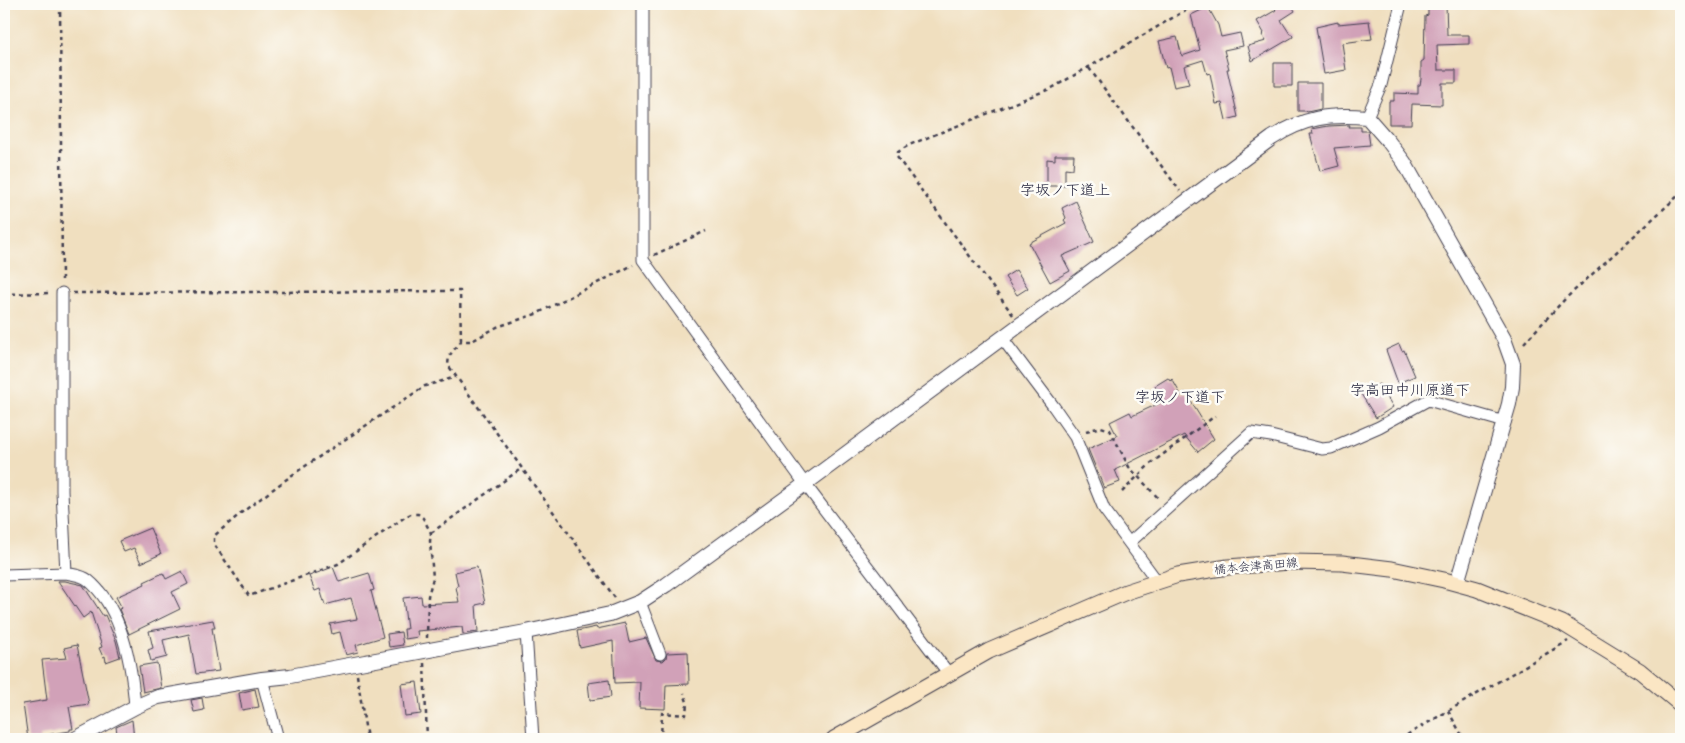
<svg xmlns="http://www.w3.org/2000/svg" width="1685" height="743" font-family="Mali,'Klee One',sans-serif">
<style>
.building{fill:#d1a1b8}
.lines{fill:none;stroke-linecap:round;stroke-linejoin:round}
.minor-casing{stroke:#413e4f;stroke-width:13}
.tertiary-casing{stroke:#413e4f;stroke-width:16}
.secondary-casing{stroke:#413e4f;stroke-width:17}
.path{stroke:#413e4f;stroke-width:2.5;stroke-dasharray:4 4;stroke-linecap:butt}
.minor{stroke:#fff;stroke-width:11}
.tertiary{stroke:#fff;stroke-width:14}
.secondary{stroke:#fbe6c4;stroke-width:15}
.labels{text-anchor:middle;stroke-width:5;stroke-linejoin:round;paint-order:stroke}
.street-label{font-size:12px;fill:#22223b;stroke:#fdfcf7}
.quarter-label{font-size:15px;fill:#22223b;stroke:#fdfcf7}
</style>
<rect width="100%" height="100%" fill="#fdfcf7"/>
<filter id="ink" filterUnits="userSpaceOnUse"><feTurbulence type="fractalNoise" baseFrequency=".02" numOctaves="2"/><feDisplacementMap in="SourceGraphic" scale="10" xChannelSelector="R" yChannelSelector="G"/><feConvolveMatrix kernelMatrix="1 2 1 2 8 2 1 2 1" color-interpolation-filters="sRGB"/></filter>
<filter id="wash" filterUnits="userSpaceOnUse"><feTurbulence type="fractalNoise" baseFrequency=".0096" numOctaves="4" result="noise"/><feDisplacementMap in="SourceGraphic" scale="20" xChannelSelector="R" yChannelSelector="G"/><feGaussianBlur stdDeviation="1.12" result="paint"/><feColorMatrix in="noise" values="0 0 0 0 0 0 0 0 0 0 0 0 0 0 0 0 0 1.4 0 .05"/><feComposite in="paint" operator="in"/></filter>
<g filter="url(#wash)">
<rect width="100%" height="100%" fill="#f0dfbf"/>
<g id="blocks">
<path class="building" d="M1282,4H1291L1295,11L1281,20L1290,34H1292L1293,37L1252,61L1248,46L1266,41L1262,35L1264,33L1257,21L1276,10L1275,9Z
M1428,4H1446L1447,35H1469V44L1437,45L1438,70H1456V83H1442V105L1412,104L1411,124H1389V101H1394V93L1418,94V85H1420L1421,79V62L1424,60L1425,16L1428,15Z
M1208,7L1218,25L1221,37L1240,33L1243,46L1224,50L1229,69H1227L1238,117L1226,120L1222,103L1216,104L1210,73L1207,74L1203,60L1184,66L1189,84L1174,87L1169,67L1166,68L1159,41L1177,37L1182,56L1200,50L1191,15Z
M1369,21L1372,39L1342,43L1346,70L1324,74L1316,27L1338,22V24Z
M1274,63H1292V86H1274Z
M1298,83H1321V109L1307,112L1306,111H1298Z
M1350,125L1349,127H1361V131H1368L1370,145L1334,148L1339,166L1320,171L1310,134H1313L1312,129L1329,126Z
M1055,155H1074L1073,169L1065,168V186H1047V159L1055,160Z
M1076,201L1094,242L1062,256L1070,271L1050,282L1029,243L1066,223L1064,220L1066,218L1062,208Z
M1016,270L1028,288L1017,295L1005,277Z
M1399,344L1402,351L1404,350L1415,376L1398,383L1386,350Z
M1168,378L1170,381L1172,379L1181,395L1185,392L1214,439L1198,452L1184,435L1115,470L1120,482L1104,488L1088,449L1117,436L1110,422L1130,412L1132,416L1164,401L1155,386Z
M1379,384L1393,407L1376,418L1361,394Z
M150,528L161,554L141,563L134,548L124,552L119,541Z
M333,567L339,582L369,573L374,590L371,591L383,637L356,645L358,652L346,655L340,632L332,634L330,624L357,619L351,598L325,605L320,589L315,591L309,576Z
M477,567L485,603L476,605L478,632L463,634L462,627L417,631L418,637L405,639L404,629H407L403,598L421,596L422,604L459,602L456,587L458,586L455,572Z
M182,571L188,584L172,592L180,609L129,634L119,609L122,608L116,597L145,584L144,582L163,573L166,579Z
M58,581H65L83,585L103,616L105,615L116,641L120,657L106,662L105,656L103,657L99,648L102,647L91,612L83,618Z
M213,620L215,628H212L219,671L196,674L189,634L163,640L167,657L151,661L148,650L153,648L149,631Z
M625,623L629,642L646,638L656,660L663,661L666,658L667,653L688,652L689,684L666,685L665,709L639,708L640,682L615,683L613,641L580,648L577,631L596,627L597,629Z
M401,632L403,645L389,647L387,634Z
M77,645L89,704L69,707L73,729H70V731L40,736L41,739H28L23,704L47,700L42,660L67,658L64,648Z
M157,663L161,688L143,692L139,666Z
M609,680L611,697L590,700L588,683Z
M417,682L421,714L405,716L401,684Z
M255,689L259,707L242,710L239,693Z
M202,698L204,710L194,712L191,700Z
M132,720L134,739H121L120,733H117L116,727Z"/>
</g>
</g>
<g filter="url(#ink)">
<use href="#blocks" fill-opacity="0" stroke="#413e4f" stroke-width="1"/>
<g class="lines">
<defs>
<path id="minor" d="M643,4V260L805,484L949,674
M1367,117L1381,85L1401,4
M1002,338L1054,407L1075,437L1104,509L1157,581
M1129,543L1251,433L1271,436L1322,449L1331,448L1379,427L1428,400L1505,422
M66,573C73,575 82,575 88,580C122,608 132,666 135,707
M4,575L66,573L62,491V293
M640,602L660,654
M526,632L533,739
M262,679L278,739"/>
<path id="tertiary" d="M75,739L135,707L158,697L262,679L290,676L526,632L610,614L640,602L666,585L805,484L1272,138C1305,117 1328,114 1367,117L1388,141L1404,162L1504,339L1513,364L1512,387L1509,404L1457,583"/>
<path id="secondary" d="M834,739L989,651L1126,592L1178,575L1228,567L1290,562L1342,563L1392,569L1444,580L1477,589L1562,623L1640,671L1681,705"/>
</defs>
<use href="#minor" class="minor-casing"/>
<use href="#tertiary" class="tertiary-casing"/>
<use href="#secondary" class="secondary-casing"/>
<path class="path" d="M60,4L62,282
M1089,68L1180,191
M654,255L706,231
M73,293L460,291L461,341
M4,294L52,293
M1013,315L900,161L897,157L898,152L909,145L1052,88L1108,56L1196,4
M1524,343L1565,299L1681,193
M1086,431L1101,427L1110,430L1129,467L1160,500
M1122,492L1150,464L1215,416
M431,533L522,468
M615,598L448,365L449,356L461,341H472L497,327L536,314L633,265
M427,638L428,596L433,578L430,541L431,533L423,518L418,514H411L405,517L338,564L249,596L214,544V536L241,513L295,473L425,386L456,377
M424,663L427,739
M357,675L367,739
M1448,711L1464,739
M661,739L662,713L686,715L687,702L684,693
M1400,739L1568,641"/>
<use href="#minor" class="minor"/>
<use href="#tertiary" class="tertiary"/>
<use href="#secondary" class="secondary"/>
</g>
</g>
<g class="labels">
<g class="street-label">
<text transform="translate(1256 566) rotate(-5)" y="4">橋本会津高田線</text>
</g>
<g class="quarter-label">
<text x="1065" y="195">字坂ノ下道上</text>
<text x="1410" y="395">字高田中川原道下</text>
<text x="1180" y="402">字坂ノ下道下</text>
</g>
</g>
<rect width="1685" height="743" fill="none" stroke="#fdfcf7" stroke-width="20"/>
</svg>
